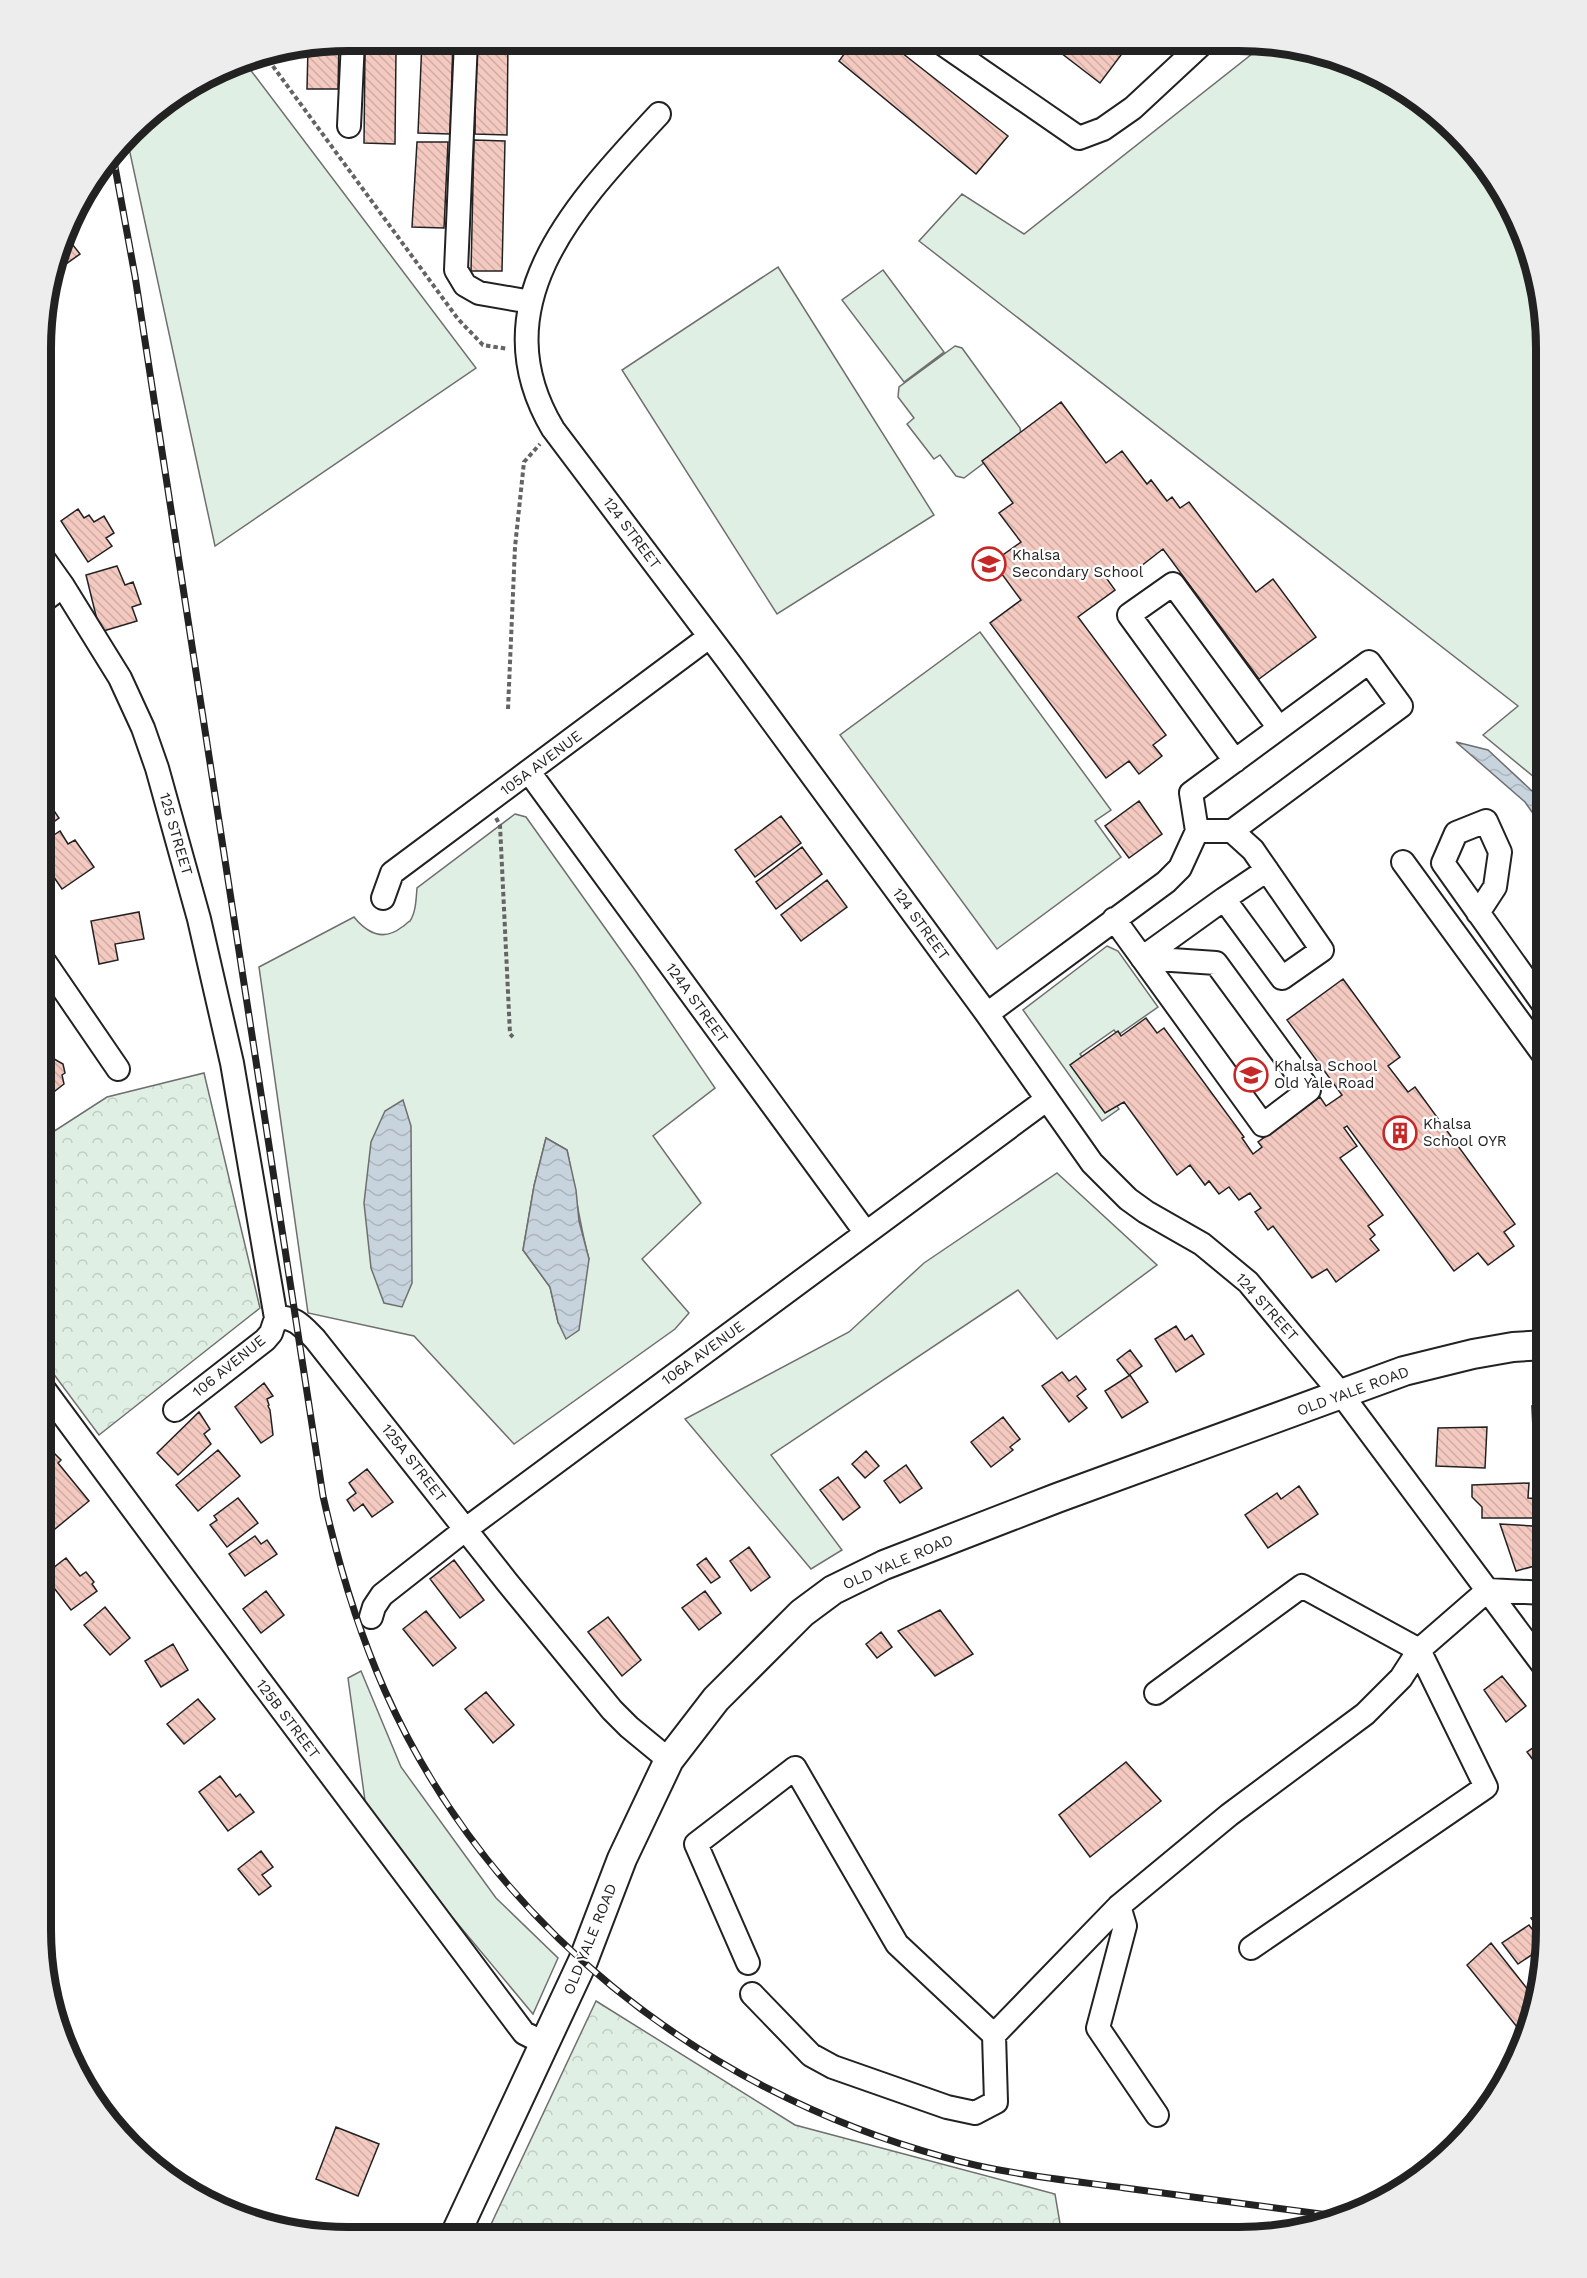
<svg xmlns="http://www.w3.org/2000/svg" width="1587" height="2278" font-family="'Work Sans',sans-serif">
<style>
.green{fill:#e0efe3;stroke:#6f6f6f;stroke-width:1.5;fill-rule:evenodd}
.forest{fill:url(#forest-crowns);stroke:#6f6f6f;stroke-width:1.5}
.water{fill:url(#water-waves);stroke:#6f6f6f;stroke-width:1.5}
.building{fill:url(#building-back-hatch);stroke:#222;stroke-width:1.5}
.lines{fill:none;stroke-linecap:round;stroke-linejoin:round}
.minor-casing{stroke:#222;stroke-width:26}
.major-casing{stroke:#222;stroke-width:32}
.path{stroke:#646464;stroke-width:4;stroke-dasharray:4.5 3;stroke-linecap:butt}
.minor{stroke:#fff;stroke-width:22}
.major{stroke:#fff;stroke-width:28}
.rail-casing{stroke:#222;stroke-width:7}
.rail{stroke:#fff;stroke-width:4.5;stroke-dasharray:14;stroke-linecap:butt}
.labels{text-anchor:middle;stroke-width:4.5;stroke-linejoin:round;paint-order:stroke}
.street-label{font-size:15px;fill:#222;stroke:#fff}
.poi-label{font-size:15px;fill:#222;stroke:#fff;text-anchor:start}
.rim{fill:none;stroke:#222;stroke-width:8}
</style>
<defs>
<pattern id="forest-crowns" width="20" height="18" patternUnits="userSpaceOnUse" patternTransform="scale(1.5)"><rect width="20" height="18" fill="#e0efe3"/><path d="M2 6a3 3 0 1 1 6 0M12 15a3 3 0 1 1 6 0" fill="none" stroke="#c0cdc2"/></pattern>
<pattern id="water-waves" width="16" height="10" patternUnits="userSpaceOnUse" patternTransform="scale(1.5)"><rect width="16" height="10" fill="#c7d3dd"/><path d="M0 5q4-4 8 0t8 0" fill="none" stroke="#abb5bd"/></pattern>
<pattern id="building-back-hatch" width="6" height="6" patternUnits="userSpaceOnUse" patternTransform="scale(1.5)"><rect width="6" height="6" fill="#f3c9c0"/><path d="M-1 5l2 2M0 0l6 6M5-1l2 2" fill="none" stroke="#d0aca5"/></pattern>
</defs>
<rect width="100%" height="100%" fill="#fff"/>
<path class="green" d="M1263,43H1279L1356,64L1426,104L1470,146L1515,212L1541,288L1546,348V787L1483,735L1518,706L919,241L962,194L1024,234L1262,46Z
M243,60L476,368L215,546L127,139L146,117Z
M778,267L934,515L777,614L622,370Z
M883,270L944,352L904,382L842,300Z
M955,346L962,348L1020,428L1021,435L964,478L956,476L940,455L934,459L907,424L914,418L898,397L899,387Z
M980,632L1111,810L1095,821L1121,857L997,949L840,735Z
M515,814L526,817L635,970L715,1088L653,1136L701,1203L642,1259L689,1313L675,1329L514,1444L414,1336L308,1313L259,967L354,917C367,933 383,942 402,927C403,927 409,921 410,921C416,912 416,899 417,888ZM546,1138L567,1150C575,1187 579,1223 589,1259L558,1322L550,1287L523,1250L534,1186Z
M1107,946L1118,951L1158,1007L1118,1035L1114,1030L1080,1054L1119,1109L1102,1121L1023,1010Z
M1057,1173L1157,1265L1057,1339L1018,1290L771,1455L842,1550L811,1569L685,1419L849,1332L924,1263Z
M361,1671L401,1767L496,1898L558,1958L533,2014L367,1815L348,1678Z"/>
<path class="forest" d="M204,1073L260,1308L99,1435L41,1357L42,1139L107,1097Z
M596,2001L795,2125L1055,2194L1062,2235L1057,2237L486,2235Z"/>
<path class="water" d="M1456,742L1488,750L1546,804V832L1525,802Z
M403,1100L411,1126L412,1283L402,1307L384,1303L371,1268L364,1203L371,1142L385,1111Z
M546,1138L567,1150L576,1190L579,1221L589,1259L579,1330L566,1339L558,1322L550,1287L523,1250L534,1186Z"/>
<path class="building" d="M366,41H398L397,46L366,45Z
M422,41H453L450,134L418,133Z
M476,41H508L507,135L475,134Z
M339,42L338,89H307L308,47Z
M853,42H888L1008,136L976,174L839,61Z
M1048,43H1130L1100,83Z
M365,51L396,52L395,144L364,143Z
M474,140L505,141L502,271H471Z
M417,142H448L444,228L412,227Z
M72,222L78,229L72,233V238L69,240L80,254L56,271Z
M43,389L51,401L43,406Z
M1061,402L1106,463L1122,451L1147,484L1151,480L1167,501L1172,497L1180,508L1189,502L1256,592L1273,579L1316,637L1259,679L1163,549L1127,577L1121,569L1107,579L1115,590L1078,617L1166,735L1153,745L1162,756L1139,774L1129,761L1106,778L990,623L1021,600L993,562L1021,542L999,513L1013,503L982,461Z
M78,509L84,518L89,515L94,522L104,516L114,533L106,538L112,546L88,562L61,521Z
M117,566L125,585L133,582L141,604L132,607L137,621L100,632L86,575Z
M46,799L59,818L42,830V800Z
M1139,801L1162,834L1129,858L1105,826Z
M781,816L801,843L755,877L735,850Z
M60,831L68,844L75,840L94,867L62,889L42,860V843Z
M802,847L822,874L776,909L756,882Z
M827,880L847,907L801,941L781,915Z
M139,912L144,939L115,944L118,960L99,964L91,921Z
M1343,979L1400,1057L1388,1066L1408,1092L1415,1087L1515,1224L1504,1232L1514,1246L1488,1265L1478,1253L1454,1271L1347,1126L1344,1128L1357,1146L1340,1158L1383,1215L1368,1226L1375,1235L1370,1239L1379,1250L1336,1282L1327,1269L1312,1278L1273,1226L1268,1230L1255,1212L1261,1208L1250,1193L1239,1200L1229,1187L1219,1194L1209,1181L1205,1185L1190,1165L1177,1175L1124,1102L1105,1113L1070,1065L1118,1031L1121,1036L1146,1018L1157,1033L1164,1028L1244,1137L1242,1138L1253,1154L1262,1147L1258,1142L1320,1097L1326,1106L1342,1095L1287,1020Z
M42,1052L63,1064L65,1073L62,1075L64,1084L42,1101Z
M1176,1326L1185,1340L1192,1335L1204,1354L1176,1372L1155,1339Z
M1130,1350L1142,1366L1129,1375L1117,1360Z
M1062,1372L1069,1381L1076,1376L1086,1389L1077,1396L1087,1408L1069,1422L1042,1386Z
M1130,1375L1148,1402L1122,1418L1105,1391Z
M264,1383L273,1396L267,1399L269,1405L268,1406L270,1410L273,1435L261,1443L235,1407Z
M1546,1404V1428L1533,1429L1532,1406Z
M199,1412L210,1429L204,1434L211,1444L178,1475L157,1453Z
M1003,1417L1020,1439L1010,1447L1013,1450L991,1467L971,1442Z
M1487,1427L1485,1468L1436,1466L1438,1428Z
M218,1450L240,1476L198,1511L176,1485Z
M866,1451L879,1466L865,1478L852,1464Z
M55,1454L61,1460L58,1463L89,1501L55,1529L41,1513V1465Z
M906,1465L922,1488L900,1503L884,1481Z
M367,1469L393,1502L372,1517L363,1504L354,1511L347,1500L356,1493L349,1483Z
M838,1477L860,1507L843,1520L820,1490Z
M1529,1483L1528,1498L1540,1499V1518H1482V1507L1472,1497V1485Z
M1299,1486L1318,1514L1268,1548L1245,1515L1277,1493L1281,1499Z
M238,1498L258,1523L227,1547L210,1525L217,1520L214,1516Z
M1500,1524L1533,1526L1542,1542L1546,1541V1563L1516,1571Z
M255,1536L261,1544L267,1540L277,1554L245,1576L229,1554Z
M749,1547L770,1577L751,1591L730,1561Z
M66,1558L80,1576L86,1572L94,1582L92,1584L97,1591L71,1610L44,1575Z
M706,1558L720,1577L711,1583L697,1565Z
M454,1560L484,1600L460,1618L430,1579Z
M266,1591L284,1615L261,1633L243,1609Z
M705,1591L721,1613L699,1630L682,1608Z
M105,1607L130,1638L110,1655L84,1625Z
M940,1610L973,1654L935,1676L898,1631Z
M426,1611L456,1648L433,1666L403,1629Z
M608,1617L641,1660L622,1676L588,1632Z
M881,1632L892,1647L877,1658L866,1644Z
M173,1644L188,1670L161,1687L145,1661Z
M1502,1676L1526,1706L1506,1722L1484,1690Z
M486,1692L514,1725L493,1743L465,1709Z
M198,1699L215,1719L184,1744L167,1724Z
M1543,1741L1546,1744V1793L1537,1783L1545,1776L1527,1752Z
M1126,1762L1161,1801L1090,1857L1059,1815Z
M220,1776L236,1797L240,1794L254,1812L228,1831L199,1792Z
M261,1851L273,1867L262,1875L271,1886L259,1895L238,1869Z
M1546,1913V1937L1531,1918Z
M1529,1925L1545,1946L1518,1964L1502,1943Z
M1491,1943L1536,2000L1530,2029L1526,2038L1467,1965Z
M1542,1971L1538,1989L1531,1979Z
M336,2127L379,2144L358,2196L316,2179Z"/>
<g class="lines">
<defs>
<path id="minor" d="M466,41L456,270L465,285L479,293L531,302
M940,42L1079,138L1103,129L1133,108L1203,43
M659,114C578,202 478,303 553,429L728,661L987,1014L1092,1163L1128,1199L1146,1212L1202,1244L1248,1282L1342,1395L1546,1669
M349,126L353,41
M43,558L63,586L120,678L143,728L157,768L199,919L232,1063L276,1318C295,1316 302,1326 315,1339L507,1582L612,1710L629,1727L669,1760
M43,601L63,586
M1235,761L1129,615L1173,584L1279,728
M529,772L866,1233
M1403,862L1546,1058
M383,898L392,873L709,637
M1224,899L1267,870
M1478,913L1495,887L1500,852L1486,821L1456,833L1443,863L1546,1008
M1114,919L1263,1125L1309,1090L1216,963L1142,958
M42,958L118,1069
M1142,958L1224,899L1282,978L1322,950L1253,850L1232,831H1197
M987,1014L1166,882L1180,868L1197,831L1191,793L1369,662L1401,706L1232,831
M41,1385L258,1678L524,2033L544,2043
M175,1410L265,1340L271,1333L276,1318
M371,1617L374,1607L382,1595L466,1529L1046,1100
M1119,1906L1125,1926L1098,2028L1157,2115
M1251,1948L1486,1787L1419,1650L1488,1590L1546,1593
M748,1963L696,1844L795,1768L897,1944L994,2035L1119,1906L1229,1815L1365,1714L1401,1678L1419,1650L1302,1586L1156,1693
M752,1994L811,2055L833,2067L947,2107L975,2113L996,2102L994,2035"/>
<path id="major" d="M455,2235L583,1961L622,1859L669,1760L716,1699L802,1613L833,1590L884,1565L1057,1498L1404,1371L1473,1354L1513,1347L1546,1345"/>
</defs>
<use href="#minor" class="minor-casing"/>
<use href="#major" class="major-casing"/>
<path class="path" d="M264,54L458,319L483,345L508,349
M508,709L515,547L524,462L540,444
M496,818L500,825L510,1034L513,1037"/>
<use href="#minor" class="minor"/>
<use href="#major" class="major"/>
<defs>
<path id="rail" d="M113,156L135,276L323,1496C338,1563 357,1628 385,1691C489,1924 700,2090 944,2157C1003,2174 1065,2180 1125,2188C1198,2198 1270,2207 1342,2217"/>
</defs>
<use href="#rail" class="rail-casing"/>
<use href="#rail" class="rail"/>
</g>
<defs>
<symbol id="school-ring" viewBox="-11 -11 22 22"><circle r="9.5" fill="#fff" stroke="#c62828" stroke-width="1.5"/><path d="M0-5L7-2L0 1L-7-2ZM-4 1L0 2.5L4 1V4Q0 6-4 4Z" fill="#c62828"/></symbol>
<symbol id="building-ring" viewBox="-11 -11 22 22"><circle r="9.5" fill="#fff" stroke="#c62828" stroke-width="1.5"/><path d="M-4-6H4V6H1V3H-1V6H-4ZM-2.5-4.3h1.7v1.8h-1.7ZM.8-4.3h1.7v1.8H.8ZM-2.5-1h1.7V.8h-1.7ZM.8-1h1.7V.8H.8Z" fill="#c62828"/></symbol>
</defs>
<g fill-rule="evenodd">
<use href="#school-ring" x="970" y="545" width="38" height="38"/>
<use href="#school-ring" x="1232" y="1056" width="38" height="38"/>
<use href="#building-ring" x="1381" y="1114" width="38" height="38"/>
</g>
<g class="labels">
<g class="street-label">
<text transform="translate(632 533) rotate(53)" y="5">124 STREET</text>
<text transform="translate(541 763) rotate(-37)" y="5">105A AVENUE</text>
<text transform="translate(176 834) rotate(74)" y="5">125 STREET</text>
<text transform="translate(921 924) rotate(54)" y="5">124 STREET</text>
<text transform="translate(697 1003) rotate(54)" y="5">124A STREET</text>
<text transform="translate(1267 1307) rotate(48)" y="5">124 STREET</text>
<text transform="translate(703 1353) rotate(-36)" y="5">106A AVENUE</text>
<text transform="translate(229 1366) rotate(-39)" y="5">106 AVENUE</text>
<text transform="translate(1353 1391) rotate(-20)" y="5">OLD YALE ROAD</text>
<text transform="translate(414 1463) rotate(52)" y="5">125A STREET</text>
<text transform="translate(898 1562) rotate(-23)" y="5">OLD YALE ROAD</text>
<text transform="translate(288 1719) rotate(53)" y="5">125B STREET</text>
<text transform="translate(590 1939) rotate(-68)" y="5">OLD YALE ROAD</text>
</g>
<g class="poi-label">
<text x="1012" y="560">Khalsa<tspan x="1012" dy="17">Secondary School</tspan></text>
<text x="1274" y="1071">Khalsa School<tspan x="1274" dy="17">Old Yale Road</tspan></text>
<text x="1423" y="1129">Khalsa<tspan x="1423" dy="17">School OYR</tspan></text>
</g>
</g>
<path d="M0 0H1587V2278H0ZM348 51H1239A297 297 0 0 1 1536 348V1930A297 297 0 0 1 1239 2227H348A297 297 0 0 1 51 1930V348A297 297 0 0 1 348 51Z" fill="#ededed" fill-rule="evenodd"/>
<path class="rim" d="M348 51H1239A297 297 0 0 1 1536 348V1930A297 297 0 0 1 1239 2227H348A297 297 0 0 1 51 1930V348A297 297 0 0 1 348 51Z"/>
</svg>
